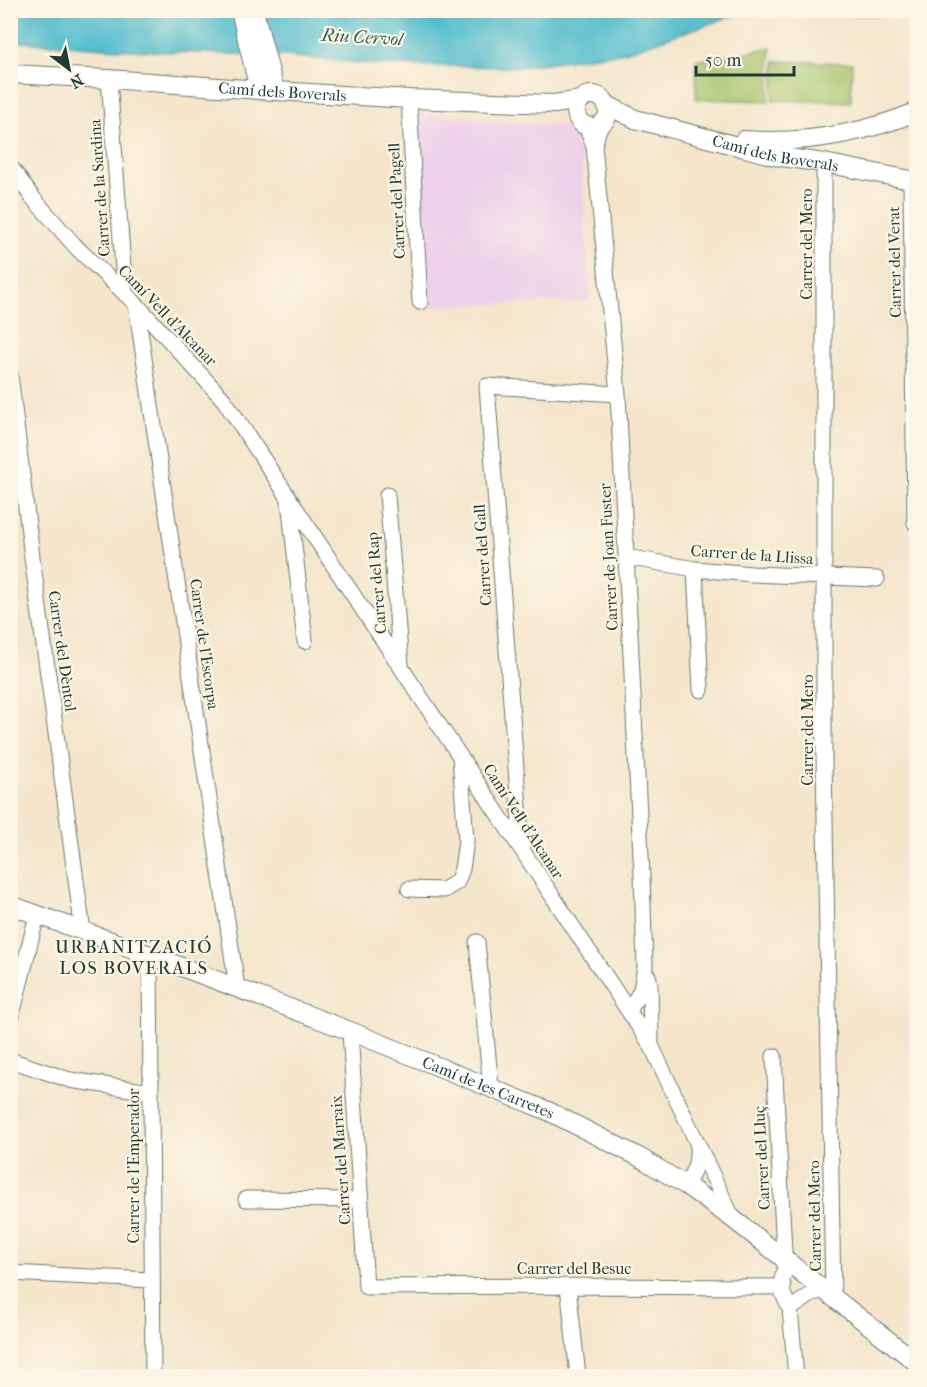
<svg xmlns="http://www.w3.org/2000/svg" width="927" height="1387" font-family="'IM FELL French Canon',serif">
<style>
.built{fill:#edd0e9}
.green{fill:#a4c36b;stroke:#628050;stroke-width:1.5}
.water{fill:#52bdce;stroke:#387d81;stroke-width:1.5}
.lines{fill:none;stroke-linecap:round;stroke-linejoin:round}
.minor-casing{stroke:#6a7869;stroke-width:17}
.tertiary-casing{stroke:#6a7869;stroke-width:20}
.minor{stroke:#fff;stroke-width:15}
.tertiary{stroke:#fff;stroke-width:18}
.labels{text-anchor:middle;stroke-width:4.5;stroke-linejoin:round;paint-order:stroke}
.street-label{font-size:16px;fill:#1f3d34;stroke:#fcf5e5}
.water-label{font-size:18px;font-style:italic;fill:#2c5d5a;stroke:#fcf5e5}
.neighbourhood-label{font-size:18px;letter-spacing:1.5px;fill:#1f3d34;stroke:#fcf5e5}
</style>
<rect width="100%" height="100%" fill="#fcf5e5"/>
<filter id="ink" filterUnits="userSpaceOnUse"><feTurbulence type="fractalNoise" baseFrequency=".0167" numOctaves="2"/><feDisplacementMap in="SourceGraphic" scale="12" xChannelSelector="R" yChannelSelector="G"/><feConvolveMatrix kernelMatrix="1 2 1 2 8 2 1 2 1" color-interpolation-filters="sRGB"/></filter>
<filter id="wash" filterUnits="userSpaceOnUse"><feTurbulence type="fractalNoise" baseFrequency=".008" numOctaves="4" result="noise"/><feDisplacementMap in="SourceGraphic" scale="24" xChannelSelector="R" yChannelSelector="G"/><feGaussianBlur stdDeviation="1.35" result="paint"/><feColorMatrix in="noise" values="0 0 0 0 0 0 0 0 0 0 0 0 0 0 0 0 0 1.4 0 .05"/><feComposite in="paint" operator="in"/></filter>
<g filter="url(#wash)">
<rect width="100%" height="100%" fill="#f4e5cb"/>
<path class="built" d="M416,113L572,127L580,137L590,301L427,306Z"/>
<path class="green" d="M771,47L769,101L696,99V60L750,52Z
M775,61L852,63L851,102L773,100Z"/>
<path class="water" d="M916,10V18L896,15L738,14L625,52L516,67L382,65L285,56L145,51L11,41L10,11Z"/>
</g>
<g filter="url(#ink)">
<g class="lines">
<defs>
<path id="minor" d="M109,79L125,294
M409,99L420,302
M586,126L594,146L618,394L642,876L645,966L641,990L629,1011
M594,146L600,125
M824,163V759L833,1297
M10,166L32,197L77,248L136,304L224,400L651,1045L733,1219
M911,180L915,523L916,524
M136,304L237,988
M10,375L32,557L83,932
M387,495L401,665
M289,501L305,641
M626,557L695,569L752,574L877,579
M695,569L701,690
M522,848L487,386L618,394
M409,889L444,890L457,882L462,869L466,841L460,756
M477,942L491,1088
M150,955L153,1376
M648,976L650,983L651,1045
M10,1023L37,915
M350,1031L366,1287L568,1286L783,1287
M774,1056L785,1271L782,1279L783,1294L790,1309L796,1376
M10,1060L70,1080L151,1092
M687,1186L696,1164L698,1145
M246,1199L360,1200
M10,1273L151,1280
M568,1286L578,1376
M790,1309L812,1294L824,1289"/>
<g id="tertiary">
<path d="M240,10L259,90"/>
<path d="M254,10L275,91"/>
<path id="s1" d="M10,74L109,79L259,90L409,99L554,104L581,100"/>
<circle cx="592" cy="111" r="16"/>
<path id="s2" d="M607,105L635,119L775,156L824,163L916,181"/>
<path d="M744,140C803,144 862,134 916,112"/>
<path id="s3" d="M10,905L150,955L350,1031L548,1111L639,1157L687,1186L733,1219L916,1362"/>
</g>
</defs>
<use href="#minor" class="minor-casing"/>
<use href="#tertiary" class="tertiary-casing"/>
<use href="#minor" class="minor"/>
<use href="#tertiary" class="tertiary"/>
</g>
</g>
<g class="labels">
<g class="street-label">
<text dy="6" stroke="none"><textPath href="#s1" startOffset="273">Camí dels Boverals</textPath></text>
<text dy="6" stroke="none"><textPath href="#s2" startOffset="176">Camí dels Boverals</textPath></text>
<text transform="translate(99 188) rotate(-94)" y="6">Carrer de la Sardina</text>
<text transform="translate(396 201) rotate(-93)" y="6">Carrer del Pagell</text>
<text transform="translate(806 244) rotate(-90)" y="6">Carrer del Mero</text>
<text transform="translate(894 262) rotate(-91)" y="6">Carrer del Verat</text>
<text transform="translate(168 315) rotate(46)" y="6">Camí Vell d'Alcanar</text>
<text transform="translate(752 554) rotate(4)" y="6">Carrer de la Llissa</text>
<text transform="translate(482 555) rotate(-94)" y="6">Carrer del Gall</text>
<text transform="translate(608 557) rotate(-93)" y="6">Carrer de Joan Fuster</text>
<text transform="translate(376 583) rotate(-95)" y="6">Carrer del Rap</text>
<text transform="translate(205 644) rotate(82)" y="6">Carrer de l'Escorpa</text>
<text transform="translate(63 651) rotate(82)" y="6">Carrer del Dèntol</text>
<text transform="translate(807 730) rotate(-90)" y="6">Carrer del Mero</text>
<text transform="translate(524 821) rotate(57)" y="6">Camí Vell d'Alcanar</text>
<text dy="6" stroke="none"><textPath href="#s3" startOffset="512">Camí de les Carretes</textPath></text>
<text transform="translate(761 1158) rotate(-93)" y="6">Carrer del Lluç</text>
<text transform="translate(340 1160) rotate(-94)" y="6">Carrer del Marraix</text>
<text transform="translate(133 1166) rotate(-90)" y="6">Carrer de l'Emperador</text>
<text transform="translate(814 1216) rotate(-91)" y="6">Carrer del Mero</text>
<text x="574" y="1274">Carrer del Besuc</text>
</g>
<g class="water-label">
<text transform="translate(362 37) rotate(3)" y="6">Riu Cervol</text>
</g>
<g class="neighbourhood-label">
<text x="134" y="953">URBANITZACIÓ<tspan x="134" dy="21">LOS BOVERALS</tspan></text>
</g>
</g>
<rect width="927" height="1387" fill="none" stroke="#fcf5e5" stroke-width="36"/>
<g transform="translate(69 69) rotate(148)" stroke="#fcf5e5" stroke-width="4.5" paint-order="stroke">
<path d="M0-4.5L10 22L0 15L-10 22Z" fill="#1f3d34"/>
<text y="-9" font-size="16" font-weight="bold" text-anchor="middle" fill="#1f3d34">N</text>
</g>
<path d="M696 66v9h98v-9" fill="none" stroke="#1f3d34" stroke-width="3"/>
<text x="705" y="66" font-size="18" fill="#1f3d34" stroke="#fcf5e5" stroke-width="4.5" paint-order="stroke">50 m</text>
</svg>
